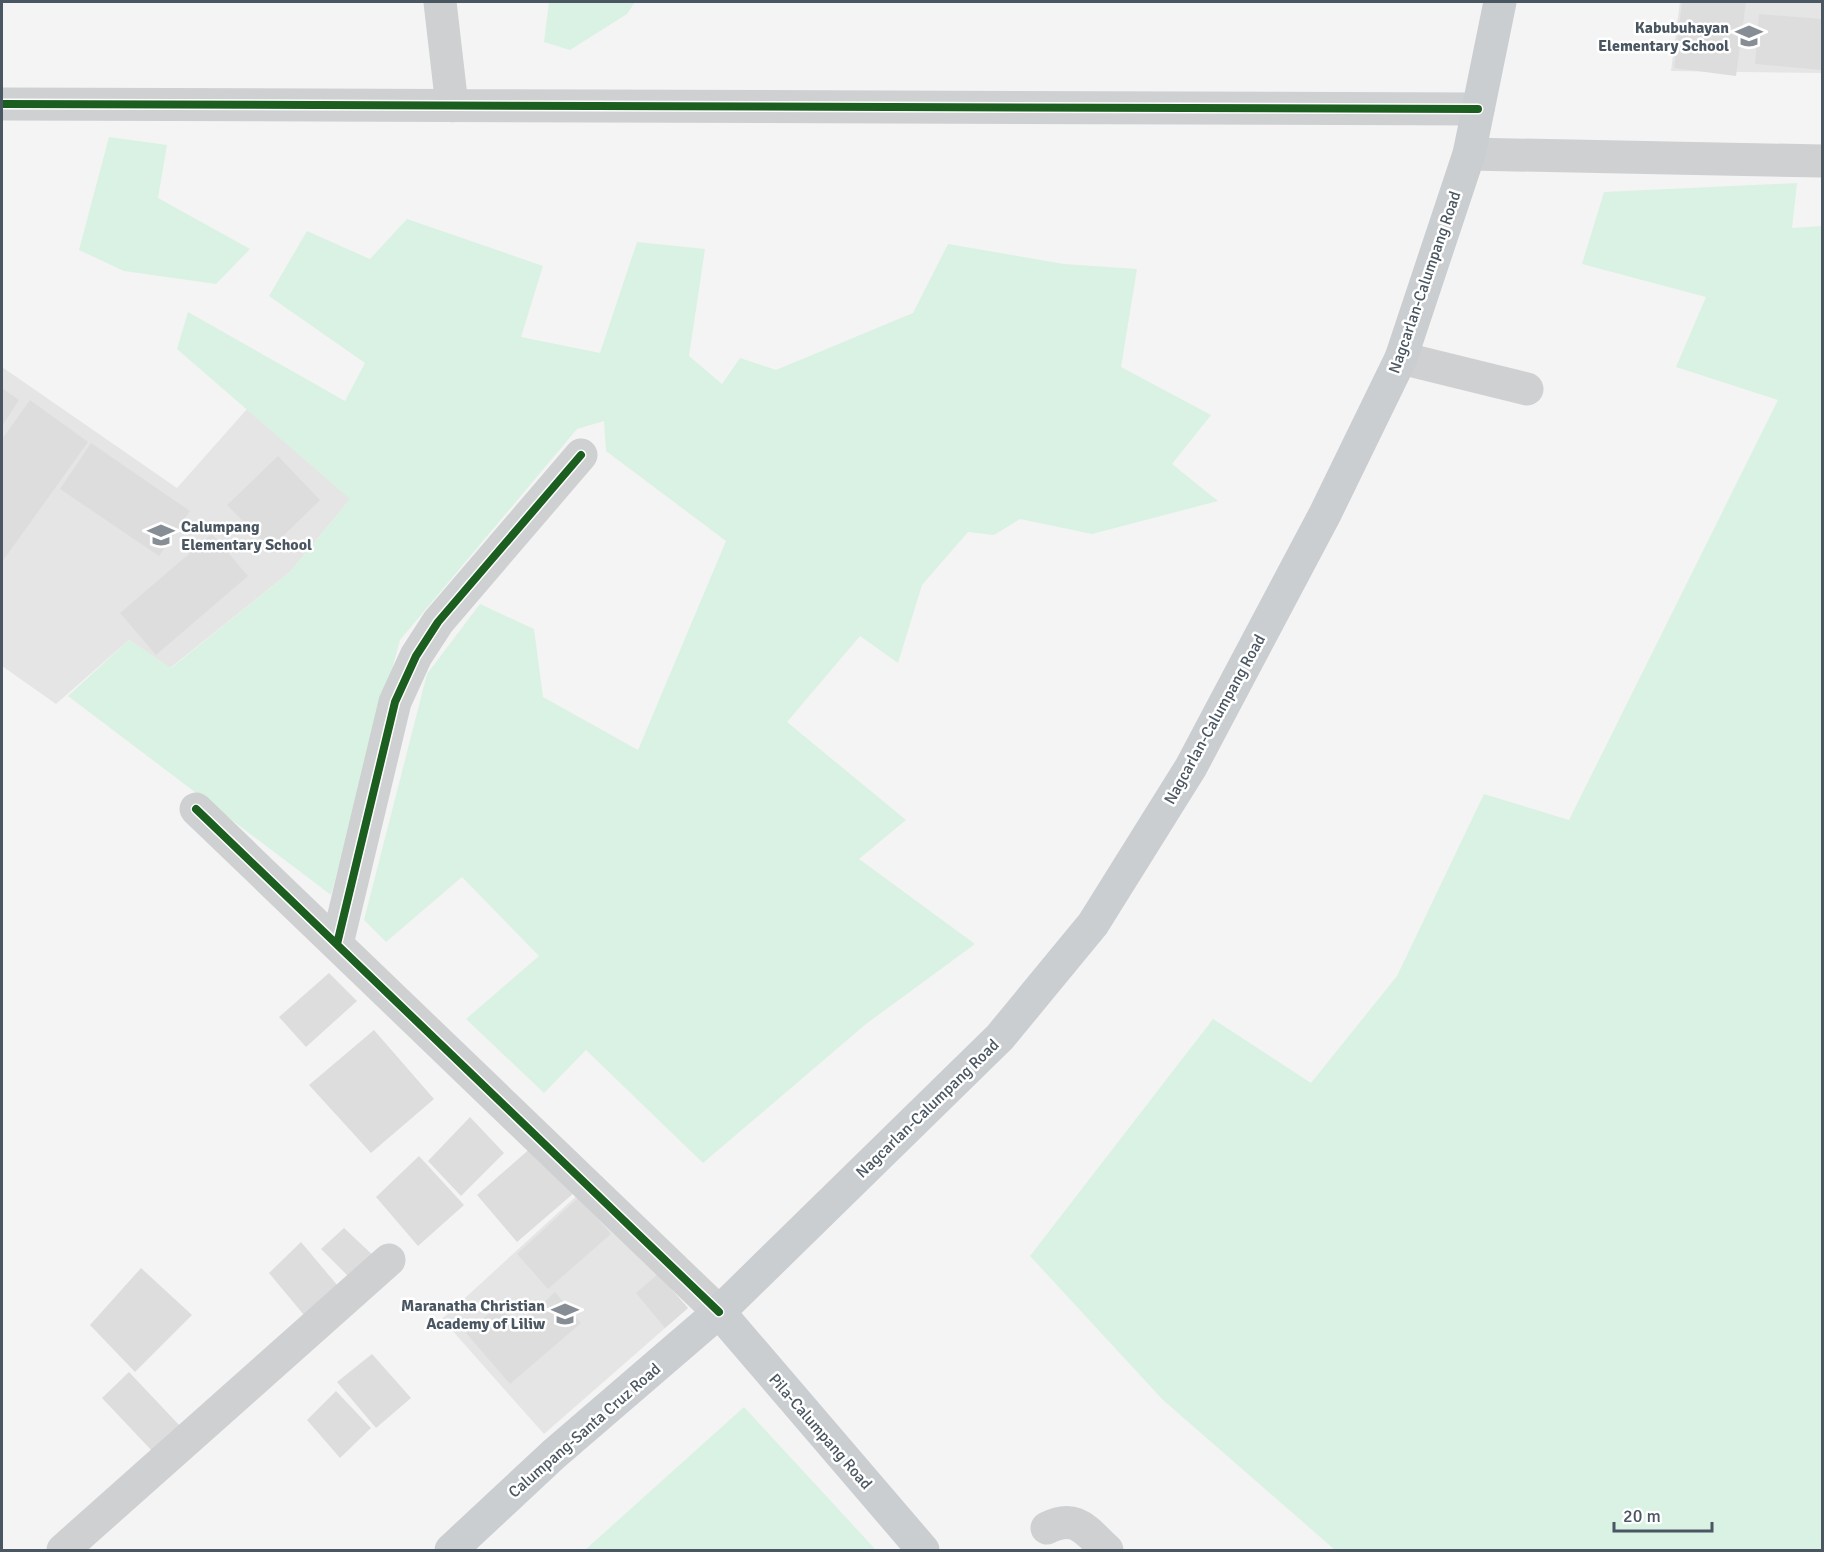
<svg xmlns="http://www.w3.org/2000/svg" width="1824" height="1552" font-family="Signika,sans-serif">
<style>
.education{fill:#e6e5e6}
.green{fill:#d9f2e3}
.building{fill:#ddddde}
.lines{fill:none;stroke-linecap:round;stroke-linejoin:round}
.minor{stroke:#ced0d2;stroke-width:33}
.major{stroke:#caced1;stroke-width:33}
.cycleway-casing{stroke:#fff;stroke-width:11}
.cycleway{stroke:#1b5e20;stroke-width:8}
.labels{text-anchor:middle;stroke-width:5;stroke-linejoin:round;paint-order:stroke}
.poi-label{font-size:16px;font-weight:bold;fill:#4a5661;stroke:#fff;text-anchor:end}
.street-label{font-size:16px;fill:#4a5661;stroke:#fff}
</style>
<rect width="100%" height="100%" fill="#f4f4f4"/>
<path class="education" d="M1680,2H1822V73L1671,71Z
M2,367L177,488L247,409L351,498L290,572L170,668L129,640L56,704L2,666Z
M583,1190L688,1308L544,1434L442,1319Z"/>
<path class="green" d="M549,2H635L627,14L570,50L544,42Z
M109,137L167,145L158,198L250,249L216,284L124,271L79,250Z
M1797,183L1792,228L1822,226V1550H1335L1163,1400L1030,1256L1213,1019L1311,1083L1397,976L1484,794L1569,820L1778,400L1676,367L1706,297L1582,264L1604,192Z
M407,219L543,266L521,337L600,353L637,242L705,249L689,356L722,384L740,358L776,370L913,313L948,244L1064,264L1137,269L1121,367L1211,415L1172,464L1218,501L1092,534L1020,519L994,535L968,532L922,585L898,663L860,636L787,722L906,820L859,859L975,944L866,1024L703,1163L586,1050L544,1093L466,1019L539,956L462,877L386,942L364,920L427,674L480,604L534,629L543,697L638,750L726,541L606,451L604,421L577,429L400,640L331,895L68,696L129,640L171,668L290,572L350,499L177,349L188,312L345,401L365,363L269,296L307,231L370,259Z
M744,1407L876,1550H585Z"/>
<path class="building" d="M1682,2H1746L1736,76L1674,68Z
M1759,14L1822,19V70L1755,64Z
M2,388L19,400L2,426Z
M30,400L88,442L2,562V439Z
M91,443L190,511L159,556L60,489Z
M278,456L320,500L270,549L227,505Z
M212,534L248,576L156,655L120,613Z
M329,973L357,1001L306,1047L279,1017Z
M374,1030L434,1099L371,1153L309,1085Z
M470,1117L504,1153L461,1196L428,1161Z
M533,1146L574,1193L517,1242L477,1195Z
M419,1156L464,1205L418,1246L376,1197Z
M579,1197L611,1234L548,1289L517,1254Z
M344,1228L378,1260L355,1283L321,1249Z
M301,1242L343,1292L309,1321L269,1273Z
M141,1268L192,1315L135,1372L90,1325Z
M658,1274L688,1308L665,1328L636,1293Z
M555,1292L581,1323L510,1384L466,1333L499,1305L518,1326Z
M372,1354L411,1398L376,1428L337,1382Z
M129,1372L180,1426L154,1453L102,1398Z
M336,1391L371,1428L340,1458L307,1420Z"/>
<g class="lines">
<path class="minor" d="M440,2L452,106
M2,104L1478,109
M1469,154L1822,161
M1401,358L1527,389
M196,809L719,1312
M337,944L395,702L416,656L438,622L581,455
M1047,1528C1077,1513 1086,1531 1107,1550
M63,1550L389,1260"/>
<path class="major" d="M719,1312L923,1550
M451,1550L554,1454L719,1312L1000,1037L1093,924L1191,767L1325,514L1401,358L1469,154L1500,2"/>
<defs>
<path id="cycleway" d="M2,104L1478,109
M196,809L719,1312
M337,944L395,702L416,656L438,622L581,455"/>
</defs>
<use href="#cycleway" class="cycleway-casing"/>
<use href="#cycleway" class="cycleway"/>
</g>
<defs>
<symbol id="school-bare" viewBox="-9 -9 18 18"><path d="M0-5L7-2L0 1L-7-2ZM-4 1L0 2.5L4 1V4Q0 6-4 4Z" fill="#868d94" stroke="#fff" stroke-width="2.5" paint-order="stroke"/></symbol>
</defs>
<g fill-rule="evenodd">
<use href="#school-bare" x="1730" y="17" width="38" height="38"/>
<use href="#school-bare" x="142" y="516" width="38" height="38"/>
<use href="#school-bare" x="546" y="1295" width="38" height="38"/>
</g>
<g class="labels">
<g class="poi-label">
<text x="1729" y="33">Kabubuhayan<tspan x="1729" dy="18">Elementary School</tspan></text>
<text x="181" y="532" text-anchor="start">Calumpang<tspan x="181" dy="18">Elementary School</tspan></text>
<text x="545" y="1311">Maranatha Christian<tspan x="545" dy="18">Academy of Liliw</tspan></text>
</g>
<g class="street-label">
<text transform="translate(1424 282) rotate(-71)" y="6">Nagcarlan-Calumpang Road</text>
<text transform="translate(1214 719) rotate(-61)" y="6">Nagcarlan-Calumpang Road</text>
<text transform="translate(927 1108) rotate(-44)" y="6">Nagcarlan-Calumpang Road</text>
<text transform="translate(584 1430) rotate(-41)" y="6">Calumpang-Santa Cruz Road</text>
<text transform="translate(821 1431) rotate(49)" y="6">Pila-Calumpang Road</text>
</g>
</g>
<rect width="1824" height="1552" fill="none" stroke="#4a5661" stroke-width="6"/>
<path d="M1614 1522v9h98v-9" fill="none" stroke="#4a5661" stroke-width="3"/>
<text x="1623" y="1522" font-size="18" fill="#4a5661" stroke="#ffffff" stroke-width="4.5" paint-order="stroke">20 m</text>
</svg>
